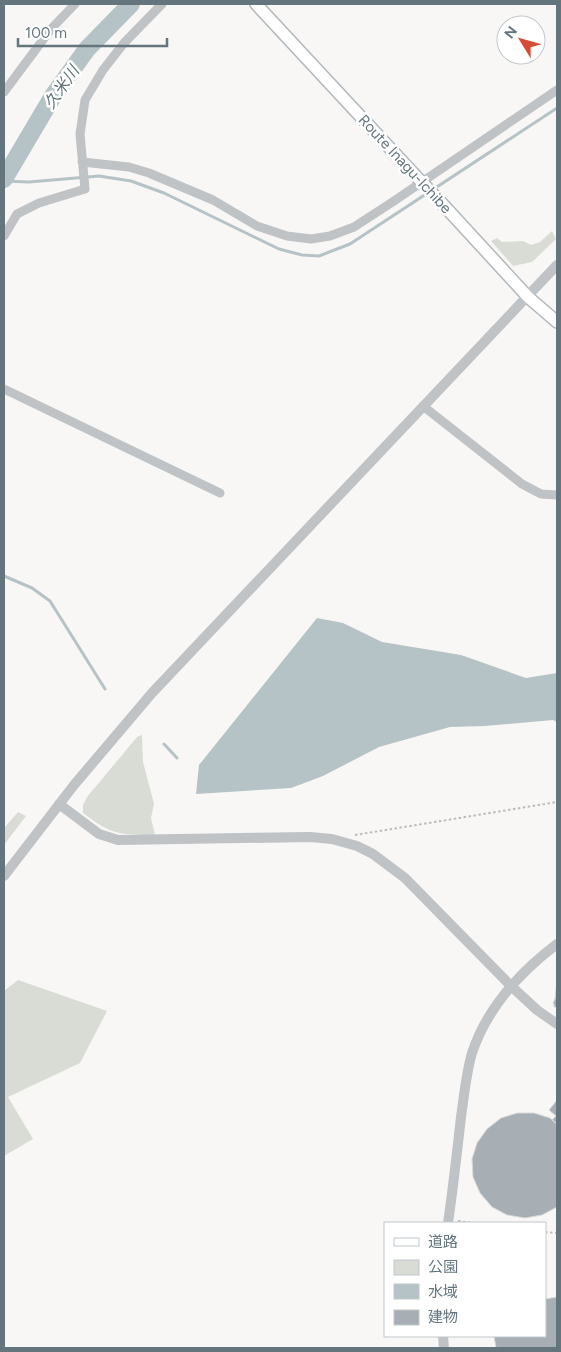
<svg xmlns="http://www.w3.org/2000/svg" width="561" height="1352" font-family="Figtree,'Noto Sans JP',sans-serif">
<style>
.green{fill:#d8dcd5}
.water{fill:#b6c3c6}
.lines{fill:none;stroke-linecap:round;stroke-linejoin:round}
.stream{stroke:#b6c3c6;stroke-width:3}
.river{stroke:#b6c3c6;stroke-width:18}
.building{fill:#a7afb4;stroke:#d9d9d8}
.secondary-casing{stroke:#b1b7bb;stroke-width:14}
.path{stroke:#b9bcbe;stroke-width:2;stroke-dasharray:2.5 2.5;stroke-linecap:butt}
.minor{stroke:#bfc3c6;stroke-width:9}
.tertiary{stroke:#bfc3c6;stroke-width:10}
.secondary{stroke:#fff;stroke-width:11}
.secondary-bridge-casing{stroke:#b1b7bb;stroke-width:14;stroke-linecap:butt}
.secondary-bridge{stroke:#fff;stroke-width:11}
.labels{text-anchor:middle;stroke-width:5;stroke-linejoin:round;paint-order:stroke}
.street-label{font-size:15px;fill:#65757e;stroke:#fff}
.water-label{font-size:16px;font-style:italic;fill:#607478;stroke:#fff}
</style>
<rect width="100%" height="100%" fill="#f8f7f5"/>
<path class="green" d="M552,231L556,239L532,262L513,266L491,241L497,238L502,242L523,241L531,245L540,242Z
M142,735L143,762L154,804L151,818L155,835C121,835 111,835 83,813V805L87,797L137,737Z
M18,812L26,816L4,845V828Z
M18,980L107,1011L80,1063L8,1097L33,1139L4,1156V991Z"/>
<path class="water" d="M317,618L343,623L382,642L461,655L526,678L557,673V722L553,720L485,726L450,727L379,747L323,776L291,788L196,794L199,765Z"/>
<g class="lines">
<path class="stream" d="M4,181L29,182L99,176L131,181L164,193L279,249L302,255L319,256L350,244L557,108
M4,576L32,588L50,601L105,689
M164,744L177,758"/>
<path class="river" d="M4,179L53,96L87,49L131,4"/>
</g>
<path class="building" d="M557,981V1007H554V1004L553,1003L555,999Z
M557,1100V1124L552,1120L556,1116L549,1110Z
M517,1113H534L550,1118L557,1124V1207L542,1215L525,1218L507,1215L492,1207L480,1193L473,1177L472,1159L477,1143L487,1129L501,1118Z
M557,1297V1348H496L494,1336H545V1299Z"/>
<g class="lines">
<defs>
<path id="secondary" d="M256,4L413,173
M437,198L528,297L557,322"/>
</defs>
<use href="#secondary" class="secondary-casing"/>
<path class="path" d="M355,835L557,802
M458,1221L473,1223
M545,1232L557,1233"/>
<path class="minor" d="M4,92L51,29L75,4
M82,162L129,167L149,173L213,200L257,226L287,236L311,239L330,236L354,227L394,201L557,90
M4,236L17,214L39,203L85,189L80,134L85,100L103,70L124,43L162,4
M4,389L220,493
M423,406L522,484L541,494L557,495"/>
<path class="tertiary" d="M59,804L99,834L118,840L310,837L332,839L357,846L373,854L405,878L511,986L537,1010L557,1024
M4,876L74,785L152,693L557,265
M448,1223C453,1188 457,1153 461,1117C464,1096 466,1074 472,1053C487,1008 520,972 557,944
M443,1336L444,1348"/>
<use href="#secondary" class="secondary"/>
<defs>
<path id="secondary-bridge" d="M413,173L437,198"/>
</defs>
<use href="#secondary-bridge" class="secondary-bridge-casing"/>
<use href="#secondary-bridge" class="secondary-bridge"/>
</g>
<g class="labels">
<g class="street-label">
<text transform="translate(405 164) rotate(47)" y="5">Route Inagu-Ichibe</text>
</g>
<g class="water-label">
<text transform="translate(61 87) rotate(-55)" y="6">久米川</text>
</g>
</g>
<rect width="561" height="1352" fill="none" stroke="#65757e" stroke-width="10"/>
<rect x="384" y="1222" width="162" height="115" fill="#ffffff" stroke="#c1c8cb"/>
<rect x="394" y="1238" width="25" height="8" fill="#ffffff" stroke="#c1c8cb"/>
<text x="428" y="1247" font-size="15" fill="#65757e">道路</text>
<rect x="394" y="1260" width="25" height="15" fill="#d8dcd5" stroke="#c1c8cb"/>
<text x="428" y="1272" font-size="15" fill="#65757e">公園</text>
<rect x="394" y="1284" width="25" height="15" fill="#b6c3c6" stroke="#c1c8cb"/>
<text x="428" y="1297" font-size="15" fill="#65757e">水域</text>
<rect x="394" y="1310" width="25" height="15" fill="#a7afb4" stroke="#c1c8cb"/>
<text x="428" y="1322" font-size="15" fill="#65757e">建物</text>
<g transform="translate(521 40) rotate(307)"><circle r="24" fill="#ffffff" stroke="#c1c8cb"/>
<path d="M0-4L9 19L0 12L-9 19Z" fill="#d64d37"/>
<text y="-8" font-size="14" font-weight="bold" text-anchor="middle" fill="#65757e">N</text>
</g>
<path d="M18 38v8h149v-8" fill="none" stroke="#65757e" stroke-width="2.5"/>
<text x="25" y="38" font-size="15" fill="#65757e" stroke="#ffffff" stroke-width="4" paint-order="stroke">100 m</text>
</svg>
